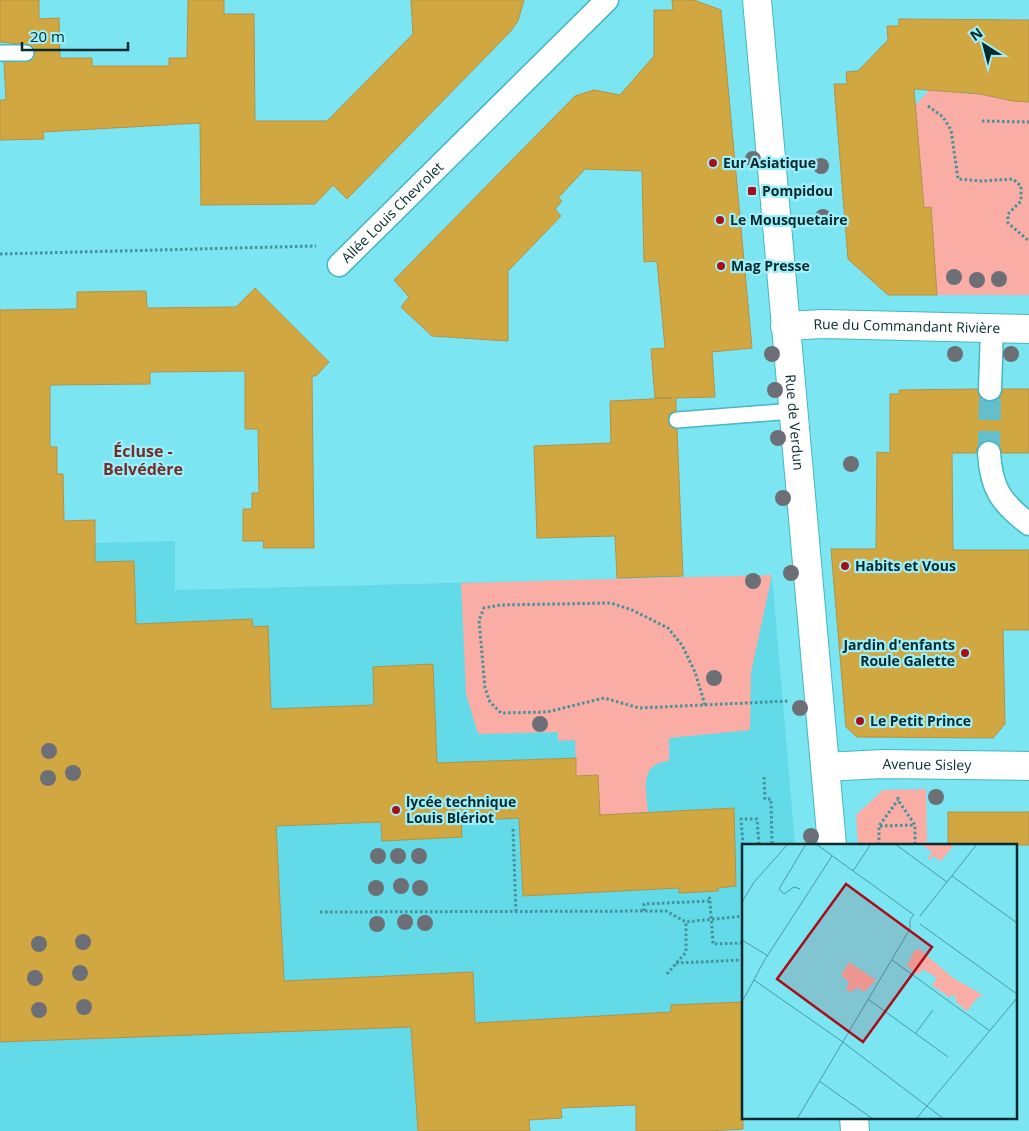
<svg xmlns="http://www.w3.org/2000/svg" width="1029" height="1131" font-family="'Open Sans',sans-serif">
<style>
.built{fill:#62dae8}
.green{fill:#f9ada5}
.building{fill:#d1a741;stroke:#b29349}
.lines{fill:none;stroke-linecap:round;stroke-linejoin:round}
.pedestrian-tunnel{stroke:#63bfcb;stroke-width:22;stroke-dasharray:22 11;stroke-linecap:butt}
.service-casing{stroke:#47b5c2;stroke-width:18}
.pedestrian-casing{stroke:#47b5c2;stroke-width:25}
.minor-casing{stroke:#47b5c2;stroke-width:30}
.tertiary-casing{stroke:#47b5c2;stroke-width:30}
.path{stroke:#46919a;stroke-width:3;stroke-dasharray:2.5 2.5;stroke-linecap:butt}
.service{stroke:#fff;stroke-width:15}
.pedestrian{stroke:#fff;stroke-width:22}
.minor{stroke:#fff;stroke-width:28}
.tertiary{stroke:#fff;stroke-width:28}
.tree{fill:#6c6f76}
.poi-dot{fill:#a60f19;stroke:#9eeff9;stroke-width:2}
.labels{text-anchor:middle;stroke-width:4.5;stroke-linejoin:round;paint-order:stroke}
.poi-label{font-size:14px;font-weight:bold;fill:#05292d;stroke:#9eeff9;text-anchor:start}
.street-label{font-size:14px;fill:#05292d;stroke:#9eeff9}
.quarter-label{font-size:16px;font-weight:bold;fill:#732d29;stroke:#9eeff9}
.inset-road{fill:none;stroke:#4c9aa3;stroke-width:1}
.view{fill:#a60f19;fill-opacity:0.15;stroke:#a60f19;stroke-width:2.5}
.inset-edge{fill:none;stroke:#05292d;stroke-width:2.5}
</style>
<rect width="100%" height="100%" fill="#7be5f2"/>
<path class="built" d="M175,541V590L772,575L795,845H743V1011L464,1131H0V546Z"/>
<path class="green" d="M934,85H964V94H989V96L1013,101H1029V295H937L931,208H924L909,112Z
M772,575L751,673L750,730L669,738V761C639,763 646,790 648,812L600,815L598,775L576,776L575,740L558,741V732L478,734L466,694L461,583Z
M926,789L927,845H858L856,815L883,790Z"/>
<path class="building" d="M0,0H39V19L59,18L60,58H92V66H169V58H187L188,0H224V14H254L255,121H327L413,34L411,0H524L518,21L510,32L347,199L333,185L315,204L201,205L200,123L43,132L44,139L0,140V100H6L4,62L30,61L35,53L34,49L30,45L0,42Z
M672,0H694L721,10L752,348L712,352L715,397L676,398V411L671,413L668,416V421L670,426L677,429L683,576L617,578L615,536L537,538L534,446L611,443L610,401L672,398H655L651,349L665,348L657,261L644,262L642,171L585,169L558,198L562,201L555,209L561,216L508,271V341L432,336L401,307L409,297L394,280L575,96L594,90L620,95L654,56V10H673Z
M899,19L1029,20V102L1013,101L980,94L914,89L924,208L931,207L937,295H888L848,259L834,84H847L846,72L858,71L888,40L887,26H899Z
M255,288L329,362L316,376H312L314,548H263L264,541H243V509H252V493H259L258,429H245V371L150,372V384L50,385V447H57V474H63L64,521L95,520V562L134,561L136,624L252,619L253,627L268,626L271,709L374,705L373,667L433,664L437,763L576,758V776L598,775L600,815L734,808L736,886L718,888V891L679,893V888L523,896L519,818L461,821L462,837L382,841L381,822L276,826L284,981L473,972L475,1023L671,1012V1005L743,1002V1129L709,1131H636V1105L561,1108L562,1118L529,1120L530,1131H418L411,1027L0,1042V310L77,309V292L146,291L147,308L236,307Z
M977,389L979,396L983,400L990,402L997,400L1001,396L1003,389H1029V453H1002L999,445L994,441L988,440L981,443L977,447L976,453H952L953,550H1029V630H1003L1005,724L993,738L857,737L846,727L831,549H876L877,452L890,453V394H899V390Z
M948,812H1029V845H948Z"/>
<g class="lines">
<path class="pedestrian-tunnel" d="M989,453L990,389"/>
<defs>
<path id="service" d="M0,53H26
M677,420L793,411"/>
<g id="pedestrian">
<path id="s1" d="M339,265L607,0"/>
<path d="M990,389L992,329"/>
<path d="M989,453C991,488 1001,503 1029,524"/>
</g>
<g id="minor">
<path id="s2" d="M785,326L823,324L1029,329"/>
<path id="s3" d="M825,767L883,764L1029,766"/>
</g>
<g id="tertiary">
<path id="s4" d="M757,0L832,845"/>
<path d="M854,1117L855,1131"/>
</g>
</defs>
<use href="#service" class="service-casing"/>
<use href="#pedestrian" class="pedestrian-casing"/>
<use href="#minor" class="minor-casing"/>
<use href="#tertiary" class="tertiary-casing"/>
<path class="path" d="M928,106L943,117L951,130L958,179L982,181L1013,179L1021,186V201L1008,214V223L1029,241
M982,121L1029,122
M0,254L316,246
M705,705L695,672L682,645L668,628L632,610L611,603L500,605L484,608L479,620L485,688L490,702L501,713L547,712L604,698L639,708L788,701
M764,777L765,799H771L772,845
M898,797V800L915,825V845
M880,826L915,825
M513,829L516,912
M743,845L741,819H757L759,845
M879,845V826L898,800
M710,901L713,944L743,943
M644,911V904L710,901L709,895
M320,912L666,911L686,922L743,916
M676,963L743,960
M667,974L686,952V922"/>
<use href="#service" class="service"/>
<use href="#pedestrian" class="pedestrian"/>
<use href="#minor" class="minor"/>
<use href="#tertiary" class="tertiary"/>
</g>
<g class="tree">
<circle cx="753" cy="159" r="8"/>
<circle cx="821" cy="166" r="8"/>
<circle cx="823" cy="217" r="8"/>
<circle cx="954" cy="277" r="8"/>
<circle cx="999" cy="279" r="8"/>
<circle cx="977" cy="280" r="8"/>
<circle cx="772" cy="354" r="8"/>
<circle cx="955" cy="354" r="8"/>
<circle cx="1011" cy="354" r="8"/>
<circle cx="775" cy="390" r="8"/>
<circle cx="778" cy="438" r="8"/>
<circle cx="851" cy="464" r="8"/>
<circle cx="783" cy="498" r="8"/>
<circle cx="791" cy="573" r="8"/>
<circle cx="753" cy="581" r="8"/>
<circle cx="714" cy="678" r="8"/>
<circle cx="800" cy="708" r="8"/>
<circle cx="540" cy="724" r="8"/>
<circle cx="49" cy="751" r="8"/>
<circle cx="73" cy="773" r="8"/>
<circle cx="48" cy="778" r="8"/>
<circle cx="936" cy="797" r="8"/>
<circle cx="811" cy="836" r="8"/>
<circle cx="378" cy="856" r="8"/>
<circle cx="398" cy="856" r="8"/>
<circle cx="419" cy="856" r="8"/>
<circle cx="401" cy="886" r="8"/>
<circle cx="376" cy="888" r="8"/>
<circle cx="420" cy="888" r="8"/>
<circle cx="405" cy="922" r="8"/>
<circle cx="425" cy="923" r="8"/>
<circle cx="377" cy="924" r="8"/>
<circle cx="83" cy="942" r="8"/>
<circle cx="39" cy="944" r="8"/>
<circle cx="80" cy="973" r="8"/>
<circle cx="35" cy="978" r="8"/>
<circle cx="84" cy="1007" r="8"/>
<circle cx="39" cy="1010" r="8"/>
</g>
<g class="poi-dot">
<circle cx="713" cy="163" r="5"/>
<rect x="747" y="186" width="10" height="10" rx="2.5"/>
<circle cx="720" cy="220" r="5"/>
<circle cx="721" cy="266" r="5"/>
<circle cx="845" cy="566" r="5"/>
<circle cx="965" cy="653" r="5"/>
<circle cx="860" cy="721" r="5"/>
<circle cx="396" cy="810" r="5"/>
</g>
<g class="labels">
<g class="poi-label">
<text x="723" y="168">Eur Asiatique</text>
<text x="762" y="196">Pompidou</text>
<text x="730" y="225">Le Mousquetaire</text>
<text x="731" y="271">Mag Presse</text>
<text x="855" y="571">Habits et Vous</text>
<text x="955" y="650" text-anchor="end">Jardin d'enfants<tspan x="955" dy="16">Roule Galette</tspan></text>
<text x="870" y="726">Le Petit Prince</text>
<text x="406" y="807">lycée technique<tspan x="406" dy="16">Louis Blériot</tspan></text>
</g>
<g class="street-label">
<text dy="5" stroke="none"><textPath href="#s1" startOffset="75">Allée Louis Chevrolet</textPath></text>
<text dy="5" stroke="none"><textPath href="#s2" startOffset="122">Rue du Commandant Rivière</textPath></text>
<text dy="5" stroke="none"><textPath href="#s4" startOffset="424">Rue de Verdun</textPath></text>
<text dy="5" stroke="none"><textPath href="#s3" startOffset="102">Avenue Sisley</textPath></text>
</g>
<g class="quarter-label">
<text x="143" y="457">Écluse -<tspan x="143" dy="18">Belvédère</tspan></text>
</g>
</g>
<g transform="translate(742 844)">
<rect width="275" height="275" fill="#7be5f2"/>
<path d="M179,0H211L212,1L199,17L191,12L188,16L186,14L190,8ZM177,105L211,134L241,151L235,154L225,167L214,158L213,151L207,153L190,141L195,134L190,131L181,125L176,131L165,122L172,107ZM107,118L134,136L122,148L115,143L109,148L104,146L107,138L99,131Z" fill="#f9ada5"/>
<path class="inset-road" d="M74,0L172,71M153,0L205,38M111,27L129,0M210,32L275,79M58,45L52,43L42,50L37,45L64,0M0,58L12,38L46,0M178,72L235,0M178,80L275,150M0,96L26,112M150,116L248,187M12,136L98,196L202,275M126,155L206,213M0,158L22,117L90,12M173,190L191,166M77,237L131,275M55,275L168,85V75L172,71M174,275L275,154"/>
<path class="view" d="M104,40L190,103L121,198L35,135Z"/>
<rect width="275" height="275" class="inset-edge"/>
</g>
<g transform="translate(984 45) rotate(324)" stroke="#9eeff9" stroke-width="4" paint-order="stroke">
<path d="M0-4L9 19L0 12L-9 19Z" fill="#05292d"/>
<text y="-8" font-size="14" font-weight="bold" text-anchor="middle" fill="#05292d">N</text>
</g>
<path d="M22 42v8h106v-8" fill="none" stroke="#05292d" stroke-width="2.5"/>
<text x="30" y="42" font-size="15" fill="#05292d" stroke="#9eeff9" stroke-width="4" paint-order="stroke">20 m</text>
</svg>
